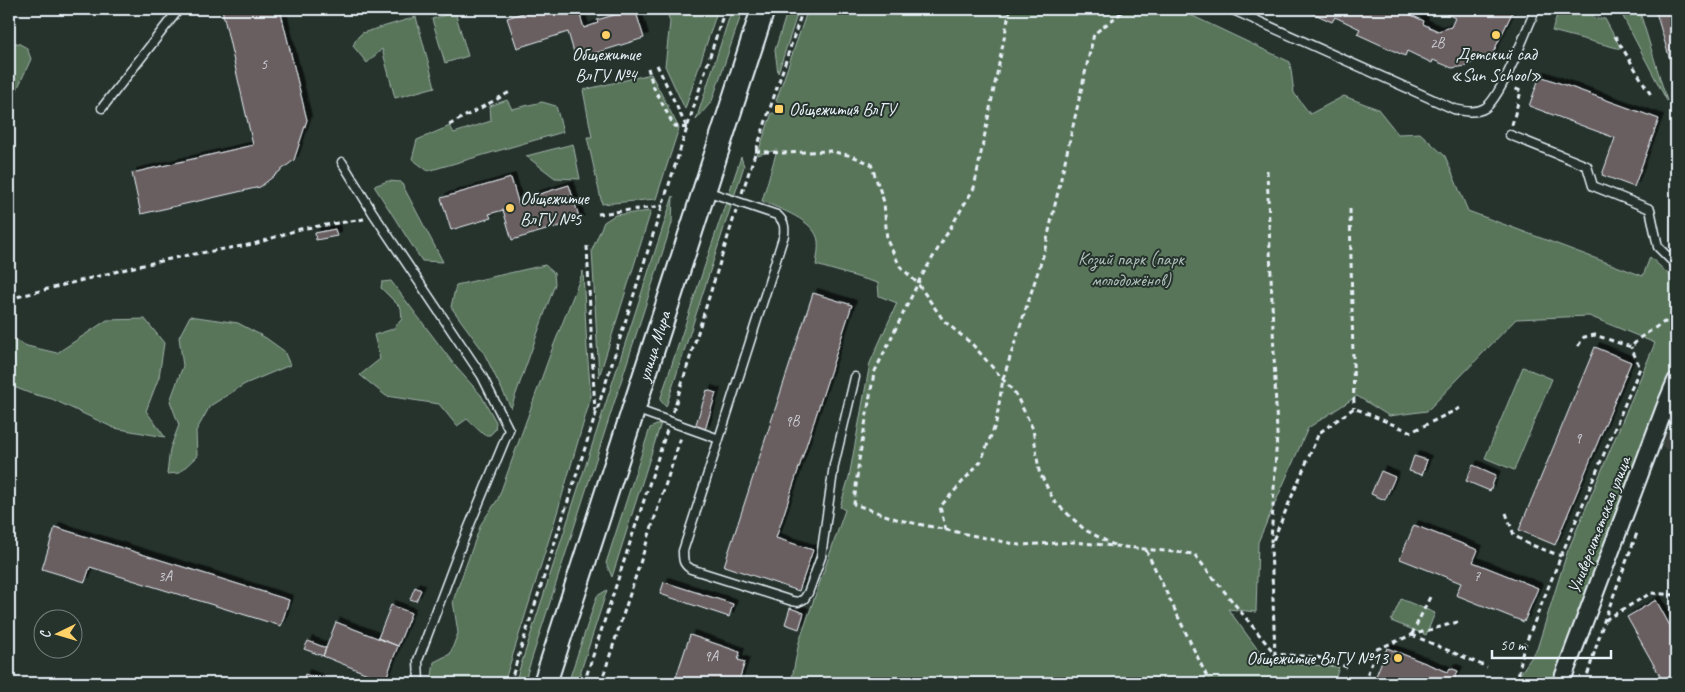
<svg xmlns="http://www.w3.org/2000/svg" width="1685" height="692" font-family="Caveat,sans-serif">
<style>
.built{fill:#3b403d}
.green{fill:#58745a;stroke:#a0b2a9}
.building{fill:#6b5f61;stroke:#e8f1f8;filter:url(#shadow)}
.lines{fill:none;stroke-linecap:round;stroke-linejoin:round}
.lane-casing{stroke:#e8f1f8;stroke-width:11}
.street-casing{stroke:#e8f1f8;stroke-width:20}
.secondary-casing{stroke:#e8f1f8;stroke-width:26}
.path{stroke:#e8f1f8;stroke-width:3;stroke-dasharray:5 4;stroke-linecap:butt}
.lane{stroke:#26332d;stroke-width:8}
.street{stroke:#26332d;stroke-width:16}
.secondary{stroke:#26332d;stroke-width:22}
.poi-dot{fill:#ffd166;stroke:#26332d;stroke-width:2}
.labels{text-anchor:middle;stroke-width:4;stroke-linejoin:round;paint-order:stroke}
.number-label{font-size:15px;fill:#c9ccd2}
.poi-label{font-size:18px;fill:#e8f1f8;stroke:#26332d}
.park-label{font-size:18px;fill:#aebfb9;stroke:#26332d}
.street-label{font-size:18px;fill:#e8f1f8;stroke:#26332d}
</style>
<defs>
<filter id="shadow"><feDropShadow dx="4.5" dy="-4.5" stdDeviation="0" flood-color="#0009"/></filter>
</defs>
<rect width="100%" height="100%" fill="#26332d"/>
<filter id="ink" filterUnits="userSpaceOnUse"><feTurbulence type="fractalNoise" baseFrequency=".02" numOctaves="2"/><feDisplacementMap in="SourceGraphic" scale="10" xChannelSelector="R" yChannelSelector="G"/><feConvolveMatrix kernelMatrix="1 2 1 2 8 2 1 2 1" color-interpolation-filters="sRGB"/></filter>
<g filter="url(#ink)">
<path class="built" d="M1676,411V455L1662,447Z"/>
<path class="green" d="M666,9H718L685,109L665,66L670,22Z
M732,9H743L712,101L696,120Z
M788,9H799L778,73L775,50Z
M808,9H1178L1290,62L1294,93L1310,114L1344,96L1378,109L1398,134L1420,133L1445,156L1468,211L1643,276L1650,257L1676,281V360L1551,683H1514L1537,649L1567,553L1655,343L1589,316L1516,319L1427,411L1389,416L1357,396L1308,428L1258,542L1256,612L1228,609L1267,662L1339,667L1334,683H791L799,642L845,510L840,507L849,477L870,363L897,303L879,296L878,283L816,265C817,257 819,249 818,241C815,220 779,209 762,201L777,150L757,155L772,113L781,115L784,106L776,101Z
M1562,9H1593V18L1605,19L1621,49L1552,31L1557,15H1562Z
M1619,9H1639L1667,101Z
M455,12L468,56L445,63L432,19Z
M416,17L435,87L395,98L382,49L367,63L353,46L356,39L362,33Z
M10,43H18L27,48L31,59L15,94L9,103V46Z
M651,74L679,128L656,199L602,204L587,137H592L583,90Z
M507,100L512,109L542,102L556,106L563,132L428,171L412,159L417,140L450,126L454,133L491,121L490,106Z
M573,144L580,179L555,178L526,156Z
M741,157L744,166L666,407L660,400Z
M388,181L401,182L443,262L422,261L374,186Z
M673,196L672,223L524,683H515Z
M651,211L599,377L592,250L604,222L615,215Z
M545,265L554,273L555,284L511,408L483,351L451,307L456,285Z
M583,271L587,349L591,397L555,520L504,683H431L434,662L450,654L458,633L453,601L481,524L498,499L551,352Z
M391,281L456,367L481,395L496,422L495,430L490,435H484L467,419L457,426L439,404L386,396L360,375L380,359L374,335L393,329L402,319L401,308L381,288L382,282Z
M190,316L238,323L266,338L284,351L290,365L245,384L210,406L196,431L197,456L179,473L167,474L170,449L179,425L170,401L183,366L179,337Z
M145,319L164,343L159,377L146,411L165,437L114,428L52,399L29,393L9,385V337L27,346L57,353L107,320Z
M1523,367L1552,379L1514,470L1485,458Z
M661,423L612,577L606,563L650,428Z
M607,590L577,683H568L597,596Z
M1401,599L1435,613L1426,635L1391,621Z"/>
<path class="building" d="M222,9H280L307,120L294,160L260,187L141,214L132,173L253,145Z
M536,9H578L584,28L598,23L597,20L635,9L644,38L576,59L568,32L517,48L507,18Z
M1304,9H1398L1424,21L1423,24L1438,31L1451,27L1455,18L1445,13L1446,9H1514L1489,61L1480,57L1467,66L1452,68L1433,60L1432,63L1407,51L1405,56L1357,34L1360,29L1335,17L1332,22Z
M1655,9H1673L1676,20V73L1673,70Z
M1540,76L1659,119L1634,187L1602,175L1615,138L1529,106Z
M511,178L519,205L531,202L530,197L569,185L580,220L512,240L503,210L489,214L491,218L451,230L441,198Z
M335,229L337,236L316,240L315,233Z
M813,293L852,305L776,538L813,550L799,591L724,566Z
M1595,347L1631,362L1555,545L1519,530Z
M707,390L716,393L705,430L695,427Z
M1414,456L1427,460L1422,475L1409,471Z
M1473,465L1496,475L1490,491L1466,481Z
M1381,471L1395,477L1385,500L1371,494Z
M1414,525L1478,550L1473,562L1538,588L1524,622L1456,595L1461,583L1400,559Z
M55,527L289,600L281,626L90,567L85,582L42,569Z
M664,582L733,604L729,617L660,594Z
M415,587L421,590L416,601L410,599Z
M1656,600L1676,637V683H1664L1627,617Z
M391,605L411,613L398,646L378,638Z
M790,608L804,613L799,629L785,624Z
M336,622L398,646L385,681L323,656Z
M690,635L740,652L738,660L745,662L738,683H674Z
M308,641L326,648L323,656L304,649Z
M1387,648L1448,672L1450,668L1458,671L1453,683H1379L1374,681Z
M305,674L329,683H302Z"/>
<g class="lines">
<defs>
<path id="lane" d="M1231,9L1454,109C1464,111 1475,114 1485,108C1501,97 1523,38 1532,18L1535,9
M102,108L179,9
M1510,135L1587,166L1593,186L1650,209L1658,247L1676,265
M342,162L373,213L482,376L509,430L459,551L418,660L419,683
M635,409L719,439L784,235C785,226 784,221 777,215L706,191
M719,439L683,551C683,560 683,564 691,569L792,601L798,602L804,599L808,593L821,557L834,465L855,377"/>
<path id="street" d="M1561,683L1667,402L1676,381"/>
<g id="secondary">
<path id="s1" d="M545,683L763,9"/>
</g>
</defs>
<use href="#lane" class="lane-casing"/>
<use href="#street" class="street-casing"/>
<use href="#secondary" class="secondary-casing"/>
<path class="path" d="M1010,9L974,188L920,279L874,373L859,460L854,504L899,520L1019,545L1074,542L1194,554L1275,654
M9,13L11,9
M1615,36L1651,95
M657,65L687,128
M648,68L653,86L674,126L687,128
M449,125L510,92
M1512,125L1521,91L1513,88
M755,151L783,153L830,151L852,156L871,164L884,202L887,240L900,266L918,284L944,321L972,344L1015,393L1033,429L1039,471L1054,501L1085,530L1114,545
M1267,170L1277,434L1271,542
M742,193L803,9
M1350,209L1354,408
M598,214L663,206
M587,246L595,413
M9,299L130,268L183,256L254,244L300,229L364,219
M1578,346L1584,337L1595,335L1631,347L1641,337L1664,322L1676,324
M673,412L736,211
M1506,513L1514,535L1526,543L1561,556
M946,530L940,507L981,461L996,423L1003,379L1044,253L1094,34L1126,9
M1146,550L1210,683
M1605,620L1651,593L1676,595
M1412,634L1431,595
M1412,635L1487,667
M1347,667L1317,657L1275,654L1271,545L1319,433L1354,408L1411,432L1460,408
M510,683L725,9
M584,683L667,430
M601,683L681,437
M1364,683L1377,649L1412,635L1461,621
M1517,683L1523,650L1561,556L1640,368L1631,347
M1585,683L1604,621L1637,533"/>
<use href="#lane" class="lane"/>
<use href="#street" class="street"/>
<use href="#secondary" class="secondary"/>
</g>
</g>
<g class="poi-dot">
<circle cx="606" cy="35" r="5"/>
<circle cx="1496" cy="35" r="5"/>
<rect x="774" y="104" width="10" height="10" rx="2.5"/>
<circle cx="510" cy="208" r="5"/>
<circle cx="1398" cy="658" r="5"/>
</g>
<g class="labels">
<g class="number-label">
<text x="1437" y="48">2В</text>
<text x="264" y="69">5</text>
<text x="792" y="426">9В</text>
<text x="1578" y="443">9</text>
<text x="165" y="581">3А</text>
<text x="1477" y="581">7</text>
<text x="711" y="661">9А</text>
</g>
<g class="poi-label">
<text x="606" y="60">Общежитие<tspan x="606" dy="21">ВлГУ №4</tspan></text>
<text x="1496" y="60">Детский сад<tspan x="1496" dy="21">«Sun School»</tspan></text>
<text x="789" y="115" text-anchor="start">Общежития ВлГУ</text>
<text x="520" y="204" text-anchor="start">Общежитие<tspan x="520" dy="21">ВлГУ №5</tspan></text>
<text x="1388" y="664" text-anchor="end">Общежитие ВлГУ №13</text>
</g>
<g class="park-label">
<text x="1131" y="265">Козий парк (парк<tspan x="1131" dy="21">молодожёнов)</tspan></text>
</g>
<g class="street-label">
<text dy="6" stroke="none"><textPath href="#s1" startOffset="354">улица Мира</textPath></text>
<text transform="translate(1599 525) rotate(-69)" y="6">Университетская улица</text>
</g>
</g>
<rect width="1685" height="692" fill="none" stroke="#26332d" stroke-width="30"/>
<rect x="15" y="15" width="1655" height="662" fill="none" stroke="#e8f1f8" stroke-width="2" filter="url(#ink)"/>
<g transform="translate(58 634) rotate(265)"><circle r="24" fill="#26332d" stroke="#747f7e"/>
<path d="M0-4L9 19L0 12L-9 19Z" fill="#ffd166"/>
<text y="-8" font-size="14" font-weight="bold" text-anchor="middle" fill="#e8f1f8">С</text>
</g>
<path d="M1492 650v8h119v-8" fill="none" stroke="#e8f1f8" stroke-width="2.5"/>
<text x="1500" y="650" font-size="15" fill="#e8f1f8" stroke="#26332d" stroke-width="4" paint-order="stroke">50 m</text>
</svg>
